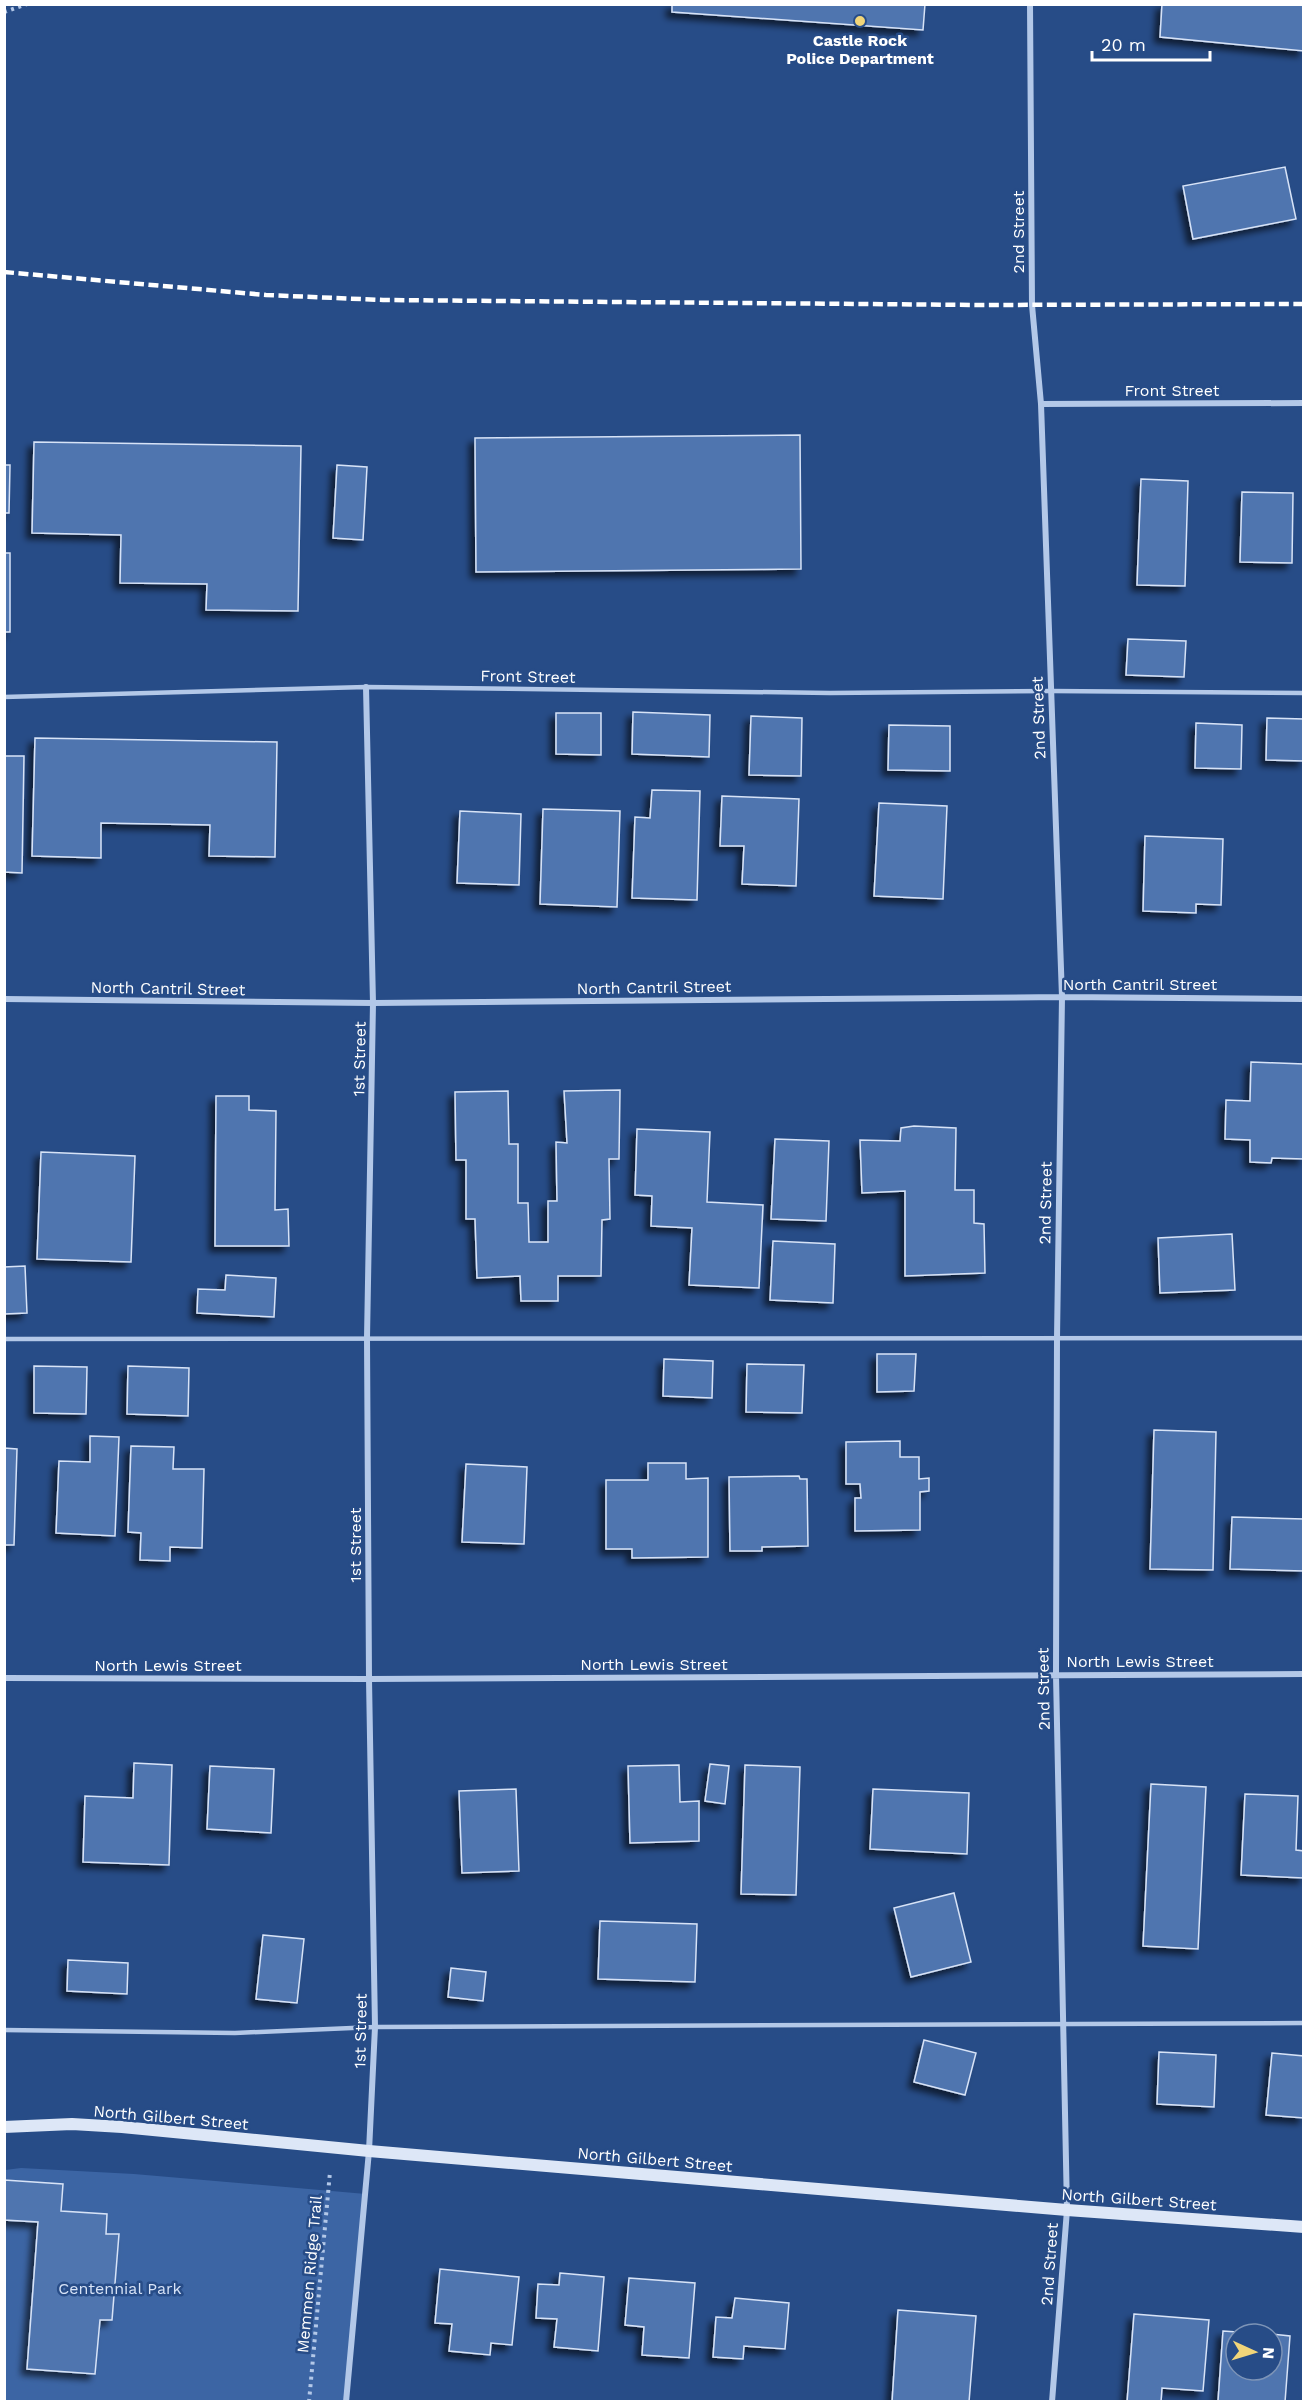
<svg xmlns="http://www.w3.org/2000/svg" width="1308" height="2406" font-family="'Work Sans',sans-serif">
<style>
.green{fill:#3c65a4}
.building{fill:#5075af;stroke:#d7e3f7;stroke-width:1.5;filter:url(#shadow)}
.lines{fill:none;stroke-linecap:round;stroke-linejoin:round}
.path{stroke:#b3c8e8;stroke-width:4;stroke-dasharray:3 4.5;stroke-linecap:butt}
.lane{stroke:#b3c8e8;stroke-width:4.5}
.street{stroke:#b3c8e8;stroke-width:6}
.secondary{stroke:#dde7f7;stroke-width:12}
.rail{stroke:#fff;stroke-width:4.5;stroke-dasharray:10 4.5;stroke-linecap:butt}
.poi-dot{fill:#f1d579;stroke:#274c87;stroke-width:2}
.labels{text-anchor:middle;stroke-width:5;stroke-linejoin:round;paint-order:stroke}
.poi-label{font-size:16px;font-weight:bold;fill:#fff;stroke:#274c87}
.street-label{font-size:16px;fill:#fff;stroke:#274c87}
.park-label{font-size:16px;fill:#d7e3f7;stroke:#274c87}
</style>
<defs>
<filter id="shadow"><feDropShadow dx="-5.5" dy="5.5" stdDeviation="3" flood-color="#0009"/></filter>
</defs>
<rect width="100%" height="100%" fill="#274c87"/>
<path class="green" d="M21,2168L134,2174L366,2194L346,2401L5,2402V2170Z"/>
<path class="building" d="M672,4H925L923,30L672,12Z
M1162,4H1304V51L1160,37Z
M1285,167L1296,219L1193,239L1183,186Z
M800,435L801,569L476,572L475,438Z
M34,442L301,446L298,611L206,610L207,584L120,583L121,535L32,533Z
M4,465H10L9,513H4Z
M337,465L367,467L363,540L333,538Z
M1141,479L1188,481L1185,586L1137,585Z
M1242,492L1293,493L1292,563L1240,562Z
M4,553H10V632H4Z
M1128,639L1186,641L1184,677L1126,675Z
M633,712L710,715L709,757L632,754Z
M556,713H601V755L556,754Z
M751,716L802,718L801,776L749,775Z
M1267,718L1304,719V761L1266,760Z
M1196,723L1242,725L1241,769L1195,768Z
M889,725L950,726V771L888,770Z
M35,738L277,742L275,857L209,856L210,825L101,823V858L32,856Z
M4,756H24L22,873L4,872Z
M652,790L700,791L697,900L632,898L635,817L650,818Z
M722,796L799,799L796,886L742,884L744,846H720Z
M879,803L947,806L943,899L874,896Z
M543,809L620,811L617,907L540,904Z
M460,811L521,814L519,885L457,883Z
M1145,836L1223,839L1221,905L1196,904V913L1143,911Z
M1251,1062L1304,1064V1159L1272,1158L1271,1163L1250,1162V1140L1225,1139L1226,1100L1250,1101Z
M620,1090L619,1159H609L610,1219L602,1220L601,1276H558V1301H521L520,1276L477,1278L475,1219H466V1160H456L455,1092L508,1091L509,1144H518V1203H528L529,1242H548V1201H557L556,1142L567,1143L564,1091Z
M216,1096H249V1110L276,1111L275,1210L288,1209L289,1246H215Z
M914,1126L956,1128L955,1190H974V1223L984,1224L985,1273L905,1276V1191L862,1193L860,1140L900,1141L901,1128Z
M637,1129L710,1132L707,1202L763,1205L759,1288L689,1285L692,1228L651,1226L652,1196L635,1195Z
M775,1139L829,1141L826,1221L771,1219Z
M41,1152L135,1156L131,1262L37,1259Z
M1232,1234L1235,1290L1160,1293L1158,1238Z
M773,1241L835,1244L833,1303L770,1300Z
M25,1266L27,1313L4,1314V1267Z
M226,1275L276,1278L274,1317L197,1313L198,1289L225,1290Z
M877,1354H916L914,1391L877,1392Z
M664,1359L713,1361L712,1398L663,1396Z
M747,1364L804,1365L802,1413L746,1412Z
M34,1366L87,1367L86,1414L34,1413Z
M128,1366L189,1368L188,1416L127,1414Z
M1154,1430L1216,1432L1213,1570L1150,1569Z
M90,1436L119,1437L115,1536L56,1533L59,1461L90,1462Z
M900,1441V1457H919V1479L929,1478V1491L920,1492V1530L855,1531V1498H861L860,1484H846V1442Z
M131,1446L174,1447L173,1469H204L202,1548L170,1547V1561L140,1560L141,1533L128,1532Z
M4,1448L17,1449L14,1545H4Z
M648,1463H686V1479L708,1478V1557L632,1558V1549H606V1480H648Z
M466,1464L527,1467L524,1544L462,1542Z
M799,1476L800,1479H807L808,1546L762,1547V1551H730L729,1477Z
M1232,1517L1304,1519V1571L1230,1569Z
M134,1763L172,1765L169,1865L83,1862L85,1796L133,1798Z
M710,1764L729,1766L725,1804L705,1801Z
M679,1765L680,1802L699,1801V1841L630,1843L628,1766Z
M745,1765L800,1767L796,1895L741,1894Z
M210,1766L274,1769L271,1833L207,1829Z
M1151,1784L1206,1787L1198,1949L1143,1946Z
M516,1789L519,1871L462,1873L459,1791Z
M873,1789L969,1793L967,1854L870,1849Z
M1245,1794L1298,1796L1296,1850L1304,1851V1878L1241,1875Z
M954,1893L971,1962L911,1977L894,1908Z
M600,1921L697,1924L695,1982L598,1979Z
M263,1935L304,1939L297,2003L256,1999Z
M68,1960L128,1963L127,1994L67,1991Z
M451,1968L486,1972L483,2001L448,1997Z
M924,2040L976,2053L965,2095L914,2082Z
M1159,2052L1216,2055L1214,2107L1157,2104Z
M1272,2053L1304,2056V2118L1266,2115Z
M4,2180L63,2184L61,2211L107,2214L106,2234H119L112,2320H100L95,2374L27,2369L38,2222L4,2220Z
M440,2269L519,2277L512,2345L491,2343L490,2355L449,2351L452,2324L435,2323Z
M560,2273L604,2277L598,2351L554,2347L557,2319L536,2318L538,2284L559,2285Z
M629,2278L695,2283L689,2358L642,2355L644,2327L625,2325Z
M735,2298L789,2303L785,2349L744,2346L743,2359L713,2357L716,2317L732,2318Z
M898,2310L976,2316L969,2402H892Z
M1134,2314L1209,2320L1203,2391L1162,2388L1161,2402H1127Z
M1223,2331L1266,2334H1236V2370H1272V2334L1290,2336L1285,2402L1218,2401Z"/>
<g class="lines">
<path class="path" d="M4,12L27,4
M309,2402L330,2172"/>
<path class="lane" d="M4,697L366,687L830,693L1051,691L1304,693
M4,1339L1304,1338
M4,2030L235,2033L375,2027L1304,2023"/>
<path class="street" d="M1030,4L1032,305L1041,404L1062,997L1057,1338L1056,1675L1067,2210L1052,2402
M1041,404L1304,403
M4,999L373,1003L1062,997L1304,999
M4,1678L369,1679L1304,1674
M346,2402L369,2151L375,2027L369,1679L367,1338L373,1003L366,687"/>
<path class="secondary" d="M4,2127L72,2124L122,2127L369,2151L1067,2210L1304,2227"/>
<path class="rail" d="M4,272L266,295L383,300L979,305L1304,304"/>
</g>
<circle class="poi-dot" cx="860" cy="21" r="6"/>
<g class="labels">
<g class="poi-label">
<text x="860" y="46">Castle Rock<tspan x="860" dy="18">Police Department</tspan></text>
</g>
<g class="street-label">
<text transform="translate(1018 232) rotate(-90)" y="6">2nd Street</text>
<text x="1172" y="396">Front Street</text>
<text transform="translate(528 676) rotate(1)" y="6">Front Street</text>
<text transform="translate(1038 718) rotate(-92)" y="6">2nd Street</text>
<text x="1140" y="990">North Cantril Street</text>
<text transform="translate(654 987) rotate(-1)" y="6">North Cantril Street</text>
<text transform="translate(168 988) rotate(1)" y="6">North Cantril Street</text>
<text transform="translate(359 1059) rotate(-89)" y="6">1st Street</text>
<text transform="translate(1045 1203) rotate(-89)" y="6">2nd Street</text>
<text transform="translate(355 1545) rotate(-90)" y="6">1st Street</text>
<text x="1140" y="1667">North Lewis Street</text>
<text x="654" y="1670">North Lewis Street</text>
<text x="168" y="1671">North Lewis Street</text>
<text transform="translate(1043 1689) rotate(-91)" y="6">2nd Street</text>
<text transform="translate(360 2031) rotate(-89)" y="6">1st Street</text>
<text transform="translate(171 2117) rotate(5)" y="6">North Gilbert Street</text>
<text transform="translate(655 2159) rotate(5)" y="6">North Gilbert Street</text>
<text transform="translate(1139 2199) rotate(4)" y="6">North Gilbert Street</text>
<text transform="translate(1049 2264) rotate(-86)" y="6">2nd Street</text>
<text transform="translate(309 2274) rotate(-85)" y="6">Memmen Ridge Trail</text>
</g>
<g class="park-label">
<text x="120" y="2294">Centennial Park</text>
</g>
</g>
<rect width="1308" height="2406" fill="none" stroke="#ffffff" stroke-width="12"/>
<g transform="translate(1254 2352) rotate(94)"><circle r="28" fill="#274c87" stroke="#7d94b7" stroke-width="1.5"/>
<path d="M0-4.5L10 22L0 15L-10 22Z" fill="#f1d579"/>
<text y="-9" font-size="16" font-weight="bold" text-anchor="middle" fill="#ffffff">N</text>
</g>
<path d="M1092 51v9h118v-9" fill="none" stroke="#ffffff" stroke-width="3"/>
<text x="1101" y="51" font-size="18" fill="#ffffff" stroke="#274c87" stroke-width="4.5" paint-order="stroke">20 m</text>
</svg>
